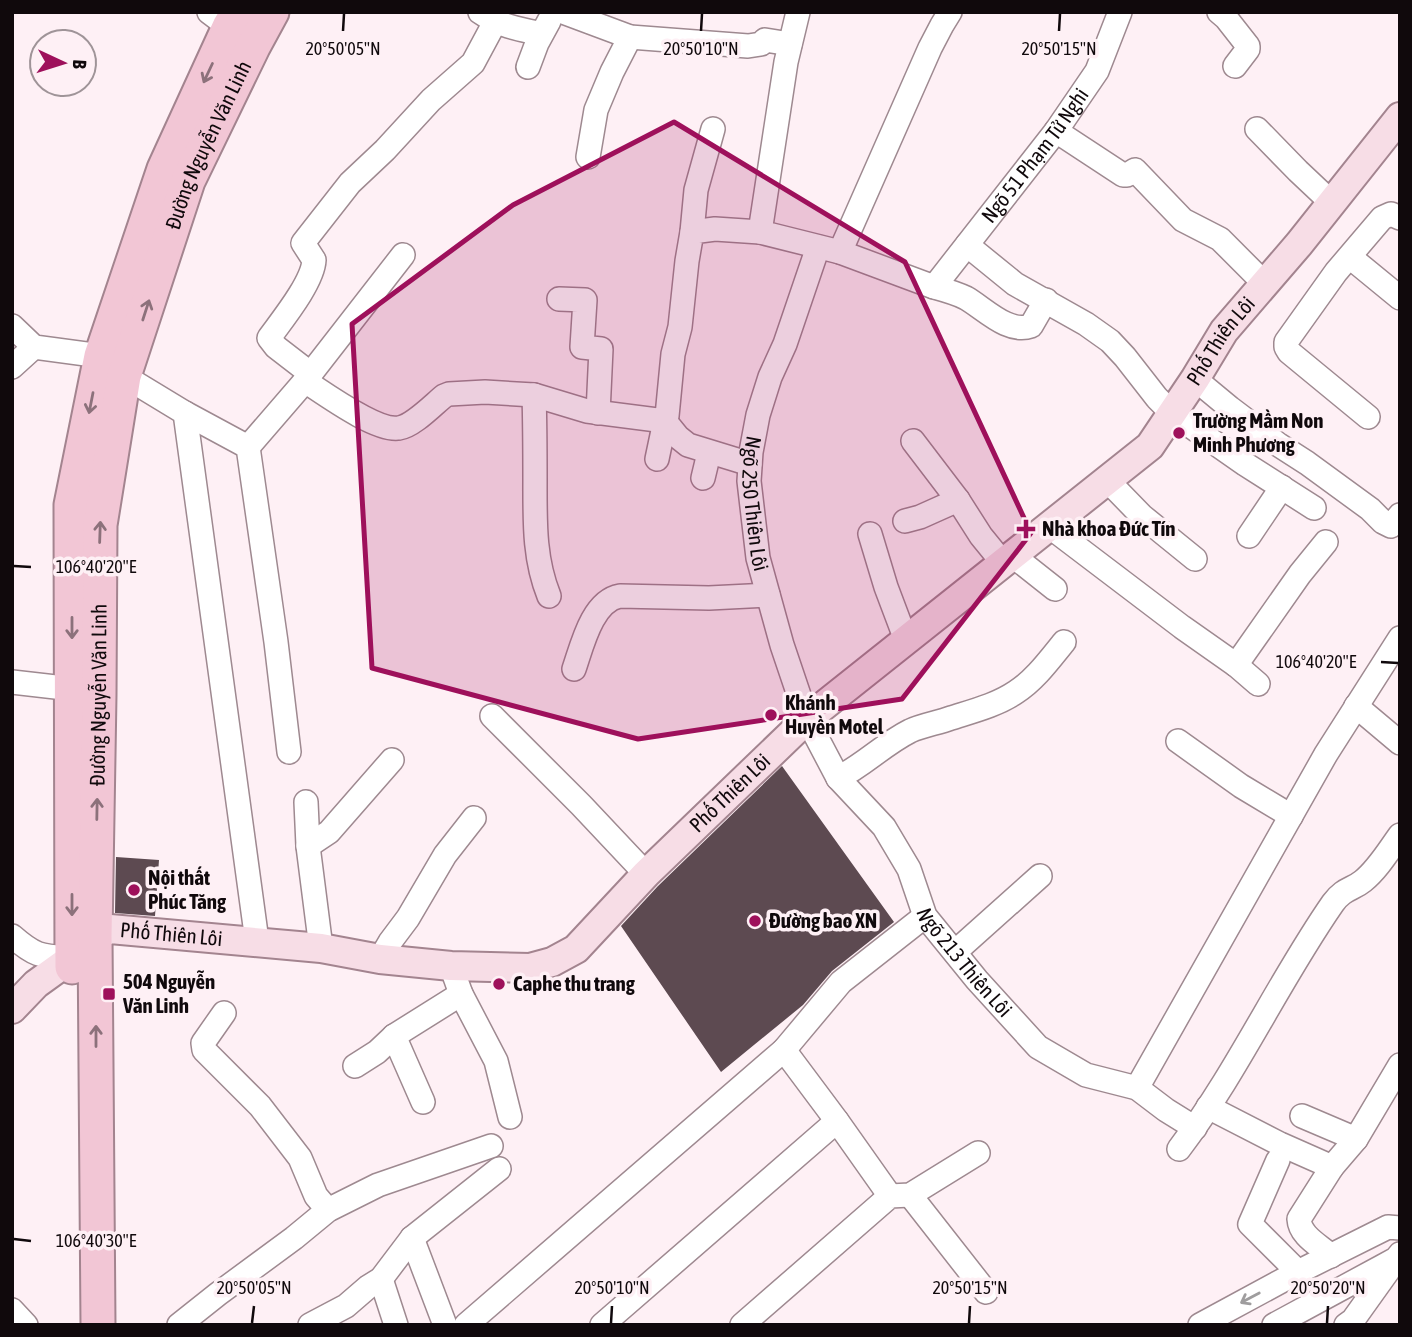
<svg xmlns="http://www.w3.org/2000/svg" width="1412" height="1337" font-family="'Asap Condensed',sans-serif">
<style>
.building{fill:#5d4a51}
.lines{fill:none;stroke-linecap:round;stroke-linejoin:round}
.minor-casing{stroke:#9e8990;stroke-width:26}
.major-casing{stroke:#a3848f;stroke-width:32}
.highway-casing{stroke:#a3848f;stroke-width:37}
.minor{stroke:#fff;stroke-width:23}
.major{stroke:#f7dde6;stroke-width:28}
.highway{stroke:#f2c6d5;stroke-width:33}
.oneway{stroke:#8c717b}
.oneway2{stroke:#9f9d9e}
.marked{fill:#9e105b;fill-opacity:0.2;stroke:#9e105b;stroke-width:5;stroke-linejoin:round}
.ticks{fill:none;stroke:#10090c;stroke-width:2.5}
.poi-dot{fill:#9e105b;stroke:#fef0f5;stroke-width:2.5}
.labels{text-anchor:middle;stroke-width:7;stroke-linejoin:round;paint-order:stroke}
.street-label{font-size:21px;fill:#10090c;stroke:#fef0f5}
.poi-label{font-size:21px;font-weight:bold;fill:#10090c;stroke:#fef0f5;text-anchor:start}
.ticks-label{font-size:18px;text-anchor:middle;fill:#10090c;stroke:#fef0f5;stroke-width:7;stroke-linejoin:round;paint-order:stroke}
</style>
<rect width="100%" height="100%" fill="#fef0f5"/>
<path class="building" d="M782,766L894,922L832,971L803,1005L721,1072L621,926L658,886Z
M116,857L159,860L155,916L115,913Z"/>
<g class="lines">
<defs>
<g id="minor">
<path d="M209,12L229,27"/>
<path d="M480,12C502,27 516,28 541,34"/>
<path d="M563,12L630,37L748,46L761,44L765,40L790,44"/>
<path d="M798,12L786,62L760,232L840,252L934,287C945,290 956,293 966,298C985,309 1008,334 1031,326L1046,300"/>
<path d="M1219,12L1226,18L1248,46V49L1235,66"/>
<path d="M528,67L537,43L549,21"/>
<path d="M1257,129L1298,171L1333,204"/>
<path d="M1056,131L1123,175H1127L1135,170L1183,220L1220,239L1265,284"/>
<path d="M588,157L596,110L612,72L630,37"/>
<path d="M692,232L696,190L713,129"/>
<path d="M967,245L1015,284L1086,324L1110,341L1125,357L1157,398L1172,413L1245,464L1314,508"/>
<path id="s1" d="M818,247L785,344L770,377L758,415L751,452L749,481L758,558L782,645L807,719L838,778L884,827L909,869L925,916L977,980L1038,1047L1086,1075L1137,1088L1166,1110L1195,1128"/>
<path d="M840,252L930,48L942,25L950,12"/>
<path d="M1350,257L1400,298"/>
<path id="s2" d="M934,287L1056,131L1097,71L1120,12"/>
<path d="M559,299L585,300L582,347L601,349L598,413"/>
<path d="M12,326L34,347L101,356"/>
<path d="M12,367L34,347"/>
<path d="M311,374L276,347L269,338C282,320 313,282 314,260L303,243L350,183L385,150L431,100L473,63L495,22"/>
<path d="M124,376L185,413L257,941"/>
<path d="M1195,379L1230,408L1279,445L1307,463L1370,509L1383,522L1391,526L1400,515"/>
<path d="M305,381C325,394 377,432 399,428C413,426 433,405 444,396L449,394L485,392L534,395L587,411L665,421L667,416L673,354L680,327L687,261L692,232L715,229L760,232"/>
<path d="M534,395C535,424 535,453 535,482C535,522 534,559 549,596"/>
<path d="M185,413L248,447L276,642L289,752"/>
<path d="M1368,417L1289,352L1286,347V342L1336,272L1382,218L1391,214L1400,218"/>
<path d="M665,421L678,437L688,445L750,464"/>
<path d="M913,441L958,500L981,536L1003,563"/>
<path d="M248,447L305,381L403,255"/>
<path d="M657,459L665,421"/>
<path d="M703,478L709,453"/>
<path d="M1107,480L1142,516L1195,559"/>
<path d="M905,521L920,517L958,500"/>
<path d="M1049,526L1182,627L1236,665L1258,684"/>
<path d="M870,534L886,587L906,640"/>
<path d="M1249,536L1282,487"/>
<path d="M1012,555L1055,589"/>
<path d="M1236,665L1300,574L1326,542"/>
<path d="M574,669C582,646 592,601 620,596L709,598L768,595"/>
<path d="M12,682L73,689"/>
<path d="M1356,706L1400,743"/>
<path d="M492,716L581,805L646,874"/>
<path d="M1178,741L1241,786L1291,816"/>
<path d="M838,778C864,765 884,744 910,731C923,725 938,723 951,718C973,711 997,705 1016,692C1035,680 1050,659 1064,642"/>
<path d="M306,802L308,846L321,948"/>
<path d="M308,846L329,832L392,760"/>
<path d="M12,936C36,957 41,956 72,958"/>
<path d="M955,952L1040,876"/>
<path d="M380,959L390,942L408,918L445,855L474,818"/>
<path d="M451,966L461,994L496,1061L510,1117"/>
<path d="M224,1013L203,1043L204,1050L260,1106L300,1158L316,1196L328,1210"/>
<path d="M394,1036L423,1102"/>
<path d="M784,1050L837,1121L890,1196"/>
<path d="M355,1066L377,1052L394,1036L461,994"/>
<path d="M1137,1088L1326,754L1400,638"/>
<path d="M1208,1107L1280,1144L1332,1167"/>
<path d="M1302,1116L1356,1139"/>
<path d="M1179,1149C1238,1071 1278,982 1333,903C1344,888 1352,890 1363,881C1378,869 1389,850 1400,835"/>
<path d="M1278,1160L1250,1224L1298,1272"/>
<path d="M910,1195L986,1292"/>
<path d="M412,1238L445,1325"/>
<path d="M1331,1256C1319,1245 1300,1236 1299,1219L1332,1167L1356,1139L1400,1065"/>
<path d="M381,1279L396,1325"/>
<path d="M12,1310L26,1325"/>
<path d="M179,1325L218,1294L294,1238L328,1210L378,1185L491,1146"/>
<path d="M310,1325L346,1306L368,1287L381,1279L412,1238L499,1169"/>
<path d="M466,1325L784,1050L841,982L925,916"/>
<path d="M602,1325L837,1121"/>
<path d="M742,1325L890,1196L910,1195L978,1153"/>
<path d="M1200,1325L1298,1272L1388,1227L1400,1228"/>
<path d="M1274,1325L1383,1266L1396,1259L1400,1254"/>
<path d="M1346,1325L1353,1320L1388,1271"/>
</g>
<g id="major">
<path id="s3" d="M12,1009L36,984L72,958L95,936L110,929L321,948L380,959L451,966L530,968L552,962L576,949L646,874L807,719L1150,446L1195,379L1224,331L1299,244L1400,117"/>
</g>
<g id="highway">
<path d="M72,967L71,505L101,356L164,169L229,27L238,12"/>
<path id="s4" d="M98,1325L95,936L99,695L100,525L124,376L188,181L253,47L272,12"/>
</g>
</defs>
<use href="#minor" class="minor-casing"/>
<use href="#major" class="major-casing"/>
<use href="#highway" class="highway-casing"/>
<use href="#minor" class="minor"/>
<use href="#major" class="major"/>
<use href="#highway" class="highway"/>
</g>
<defs><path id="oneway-shaft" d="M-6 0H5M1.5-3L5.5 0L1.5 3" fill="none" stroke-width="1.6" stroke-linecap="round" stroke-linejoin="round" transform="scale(1.75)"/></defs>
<g class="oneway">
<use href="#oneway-shaft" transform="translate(208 73) rotate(115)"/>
<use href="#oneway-shaft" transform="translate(146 310) rotate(-72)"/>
<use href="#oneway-shaft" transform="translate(91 403) rotate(101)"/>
<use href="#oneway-shaft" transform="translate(100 532) rotate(-88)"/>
<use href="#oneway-shaft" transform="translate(72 628) rotate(90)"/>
<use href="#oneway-shaft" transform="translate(97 809) rotate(-89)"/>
<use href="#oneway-shaft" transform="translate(72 905) rotate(90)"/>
<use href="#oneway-shaft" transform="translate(96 1036) rotate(-90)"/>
</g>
<use class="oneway2" href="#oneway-shaft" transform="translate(1250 1298) rotate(152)"/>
<path class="marked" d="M674,122L905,262L1031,533L902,699L638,739L372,668L352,324L513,205Z"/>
<path class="ticks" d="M343,31L344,14M701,31L702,14M1059,31L1060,14M14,566L31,567M1381,662L1398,663M14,1239L31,1241M252,1323L254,1306M611,1323L612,1306M969,1323L970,1306M1327,1323L1328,1306"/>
<g class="poi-dot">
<circle cx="1179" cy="433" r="7"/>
<path d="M1022.5 518.5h7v7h7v7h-7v7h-7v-7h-7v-7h7z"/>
<circle cx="771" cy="715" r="7"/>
<circle cx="134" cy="890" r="7"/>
<circle cx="755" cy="921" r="7"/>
<circle cx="499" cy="984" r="7"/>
<rect x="102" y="987" width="14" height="14" rx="3.5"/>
</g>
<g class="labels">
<g class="street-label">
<text dy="7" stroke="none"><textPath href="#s4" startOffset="1197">Đường Nguyễn Văn Linh</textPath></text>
<text dy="7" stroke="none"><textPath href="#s2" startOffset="166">Ngõ 51 Phạm Tử Nghi</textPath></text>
<text dy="7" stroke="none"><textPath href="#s3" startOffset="1491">Phố Thiên Lôi</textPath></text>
<text dy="7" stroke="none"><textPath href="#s1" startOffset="268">Ngõ 250 Thiên Lôi</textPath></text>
<text dy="7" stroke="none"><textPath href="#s4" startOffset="630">Đường Nguyễn Văn Linh</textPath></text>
<text dy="7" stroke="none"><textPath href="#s3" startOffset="819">Phố Thiên Lôi</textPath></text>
<text dy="7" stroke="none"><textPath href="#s3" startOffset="189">Phố Thiên Lôi</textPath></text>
<text dy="7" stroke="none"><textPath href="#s1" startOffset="784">Ngõ 213 Thiên Lôi</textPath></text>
</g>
<g class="poi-label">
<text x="1193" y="428">Trường Mầm Non<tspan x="1193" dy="24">Minh Phương</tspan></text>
<text x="1042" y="536">Nhà khoa Đức Tín</text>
<text x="785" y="710">Khánh<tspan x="785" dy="24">Huyền Motel</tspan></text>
<text x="148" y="885">Nội thất<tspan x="148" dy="24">Phúc Tăng</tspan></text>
<text x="769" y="928">Đường bao XN</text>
<text x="123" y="989">504 Nguyễn<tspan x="123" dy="24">Văn Linh</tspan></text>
<text x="513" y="991">Caphe thu trang</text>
</g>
</g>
<g class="ticks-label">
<text x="343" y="55">20°50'05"N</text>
<text x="701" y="55">20°50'10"N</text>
<text x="1059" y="55">20°50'15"N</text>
<text x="96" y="573">106°40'20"E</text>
<text x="1316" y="668">106°40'20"E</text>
<text x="96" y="1247">106°40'30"E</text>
<text x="254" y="1294">20°50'05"N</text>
<text x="612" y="1294">20°50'10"N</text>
<text x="970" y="1294">20°50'15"N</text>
<text x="1328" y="1294">20°50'20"N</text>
</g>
<rect width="1412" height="1337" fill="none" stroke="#10090c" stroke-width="28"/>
<g transform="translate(63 63) rotate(94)"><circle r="33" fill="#fef0f5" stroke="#9f9498" stroke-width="2"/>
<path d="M0-5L12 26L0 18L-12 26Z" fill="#9e105b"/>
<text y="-10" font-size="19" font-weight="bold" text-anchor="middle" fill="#10090c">B</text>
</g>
</svg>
